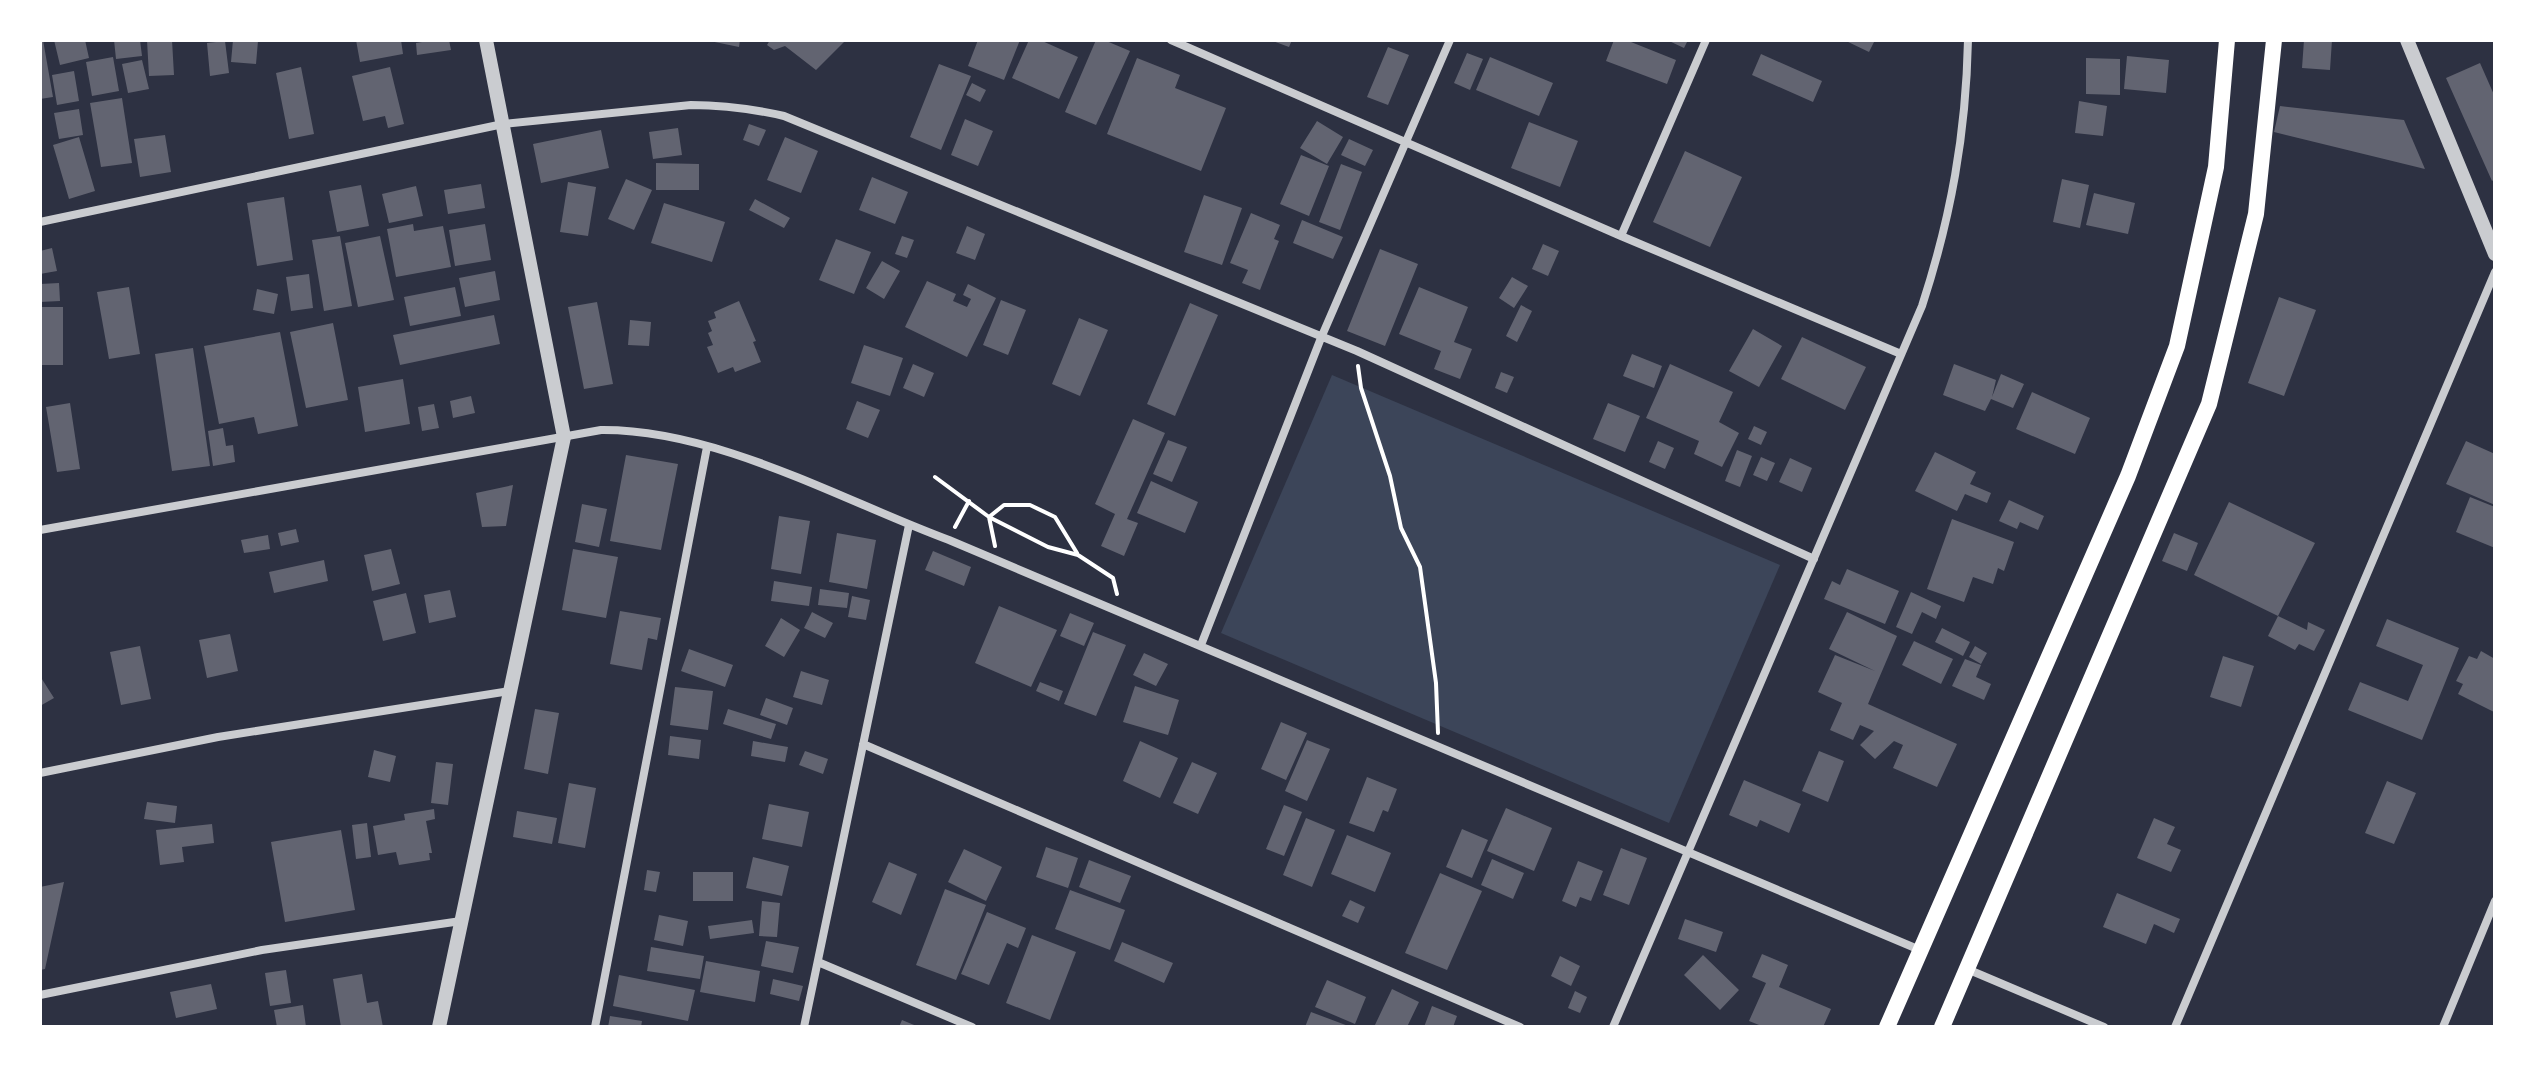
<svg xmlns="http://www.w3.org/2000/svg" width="2535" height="1067" font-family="Quicksand,sans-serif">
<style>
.green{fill:#3c4559}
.building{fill:#626471}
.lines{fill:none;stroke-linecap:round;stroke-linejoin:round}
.path{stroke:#fff;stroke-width:4}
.minor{stroke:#caccd0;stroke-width:8}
.tertiary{stroke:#caccd0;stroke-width:14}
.secondary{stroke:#fff;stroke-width:16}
</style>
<rect width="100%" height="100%" fill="#2d3142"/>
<path class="green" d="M1332,375L1780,565L1669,823L1221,633Z"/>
<path class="building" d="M40,40H43L53,97L40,99Z
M54,40H85L89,58L60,65Z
M114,40H140L142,56L116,59Z
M147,40H172L174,75L149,76Z
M233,40L258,41L256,64L231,62Z
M356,40H401L403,54L360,62Z
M434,40H449L451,50L417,55L416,43Z
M705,40H740L739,47Z
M770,40H846L816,70L785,46L774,50L767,45Z
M978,40H1020L1004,80L968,66Z
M1029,40H1040L1078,57L1059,99L1012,78Z
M1096,40H1104L1130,51L1096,125L1065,112Z
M1270,40H1292L1289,47Z
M1614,40H1626L1676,60L1667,84L1606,61Z
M1667,40H1688L1684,48Z
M1844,40H1875L1869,52Z
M2304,40H2332L2330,70L2302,68Z
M225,41L229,73L210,76L207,43Z
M1388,47L1409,55L1388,105L1367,97Z
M1467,53L1483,59L1470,90L1454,83Z
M1761,54L1822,81L1813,102L1752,75Z
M2127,56L2169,60L2166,93L2124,89Z
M113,57L119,91L92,96L86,62Z
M1490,57L1553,83L1539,116L1476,90Z
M1137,58L1180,75L1175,88L1226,108L1201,171L1107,134Z
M2086,58L2120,59V95L2086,94Z
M142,60L149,89L128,93L122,64Z
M2480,63L2495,97V179L2492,181L2446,78Z
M939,64L971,76L941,150L910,137Z
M301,67L314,134L289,139L276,73Z
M390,67L404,124L388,128L385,116L363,121L352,76Z
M74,71L79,101L57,105L52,75Z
M972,83L986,90L980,102L966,95Z
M122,98L132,163L101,167L90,103Z
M2079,101L2107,106L2103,136L2075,133Z
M2280,106L2404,120L2425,169L2274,132Z
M79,109L83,135L59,139L54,113Z
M965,119L993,131L978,166L951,155Z
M1317,121L1343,137L1327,164L1300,148Z
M1529,122L1578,141L1560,187L1511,168Z
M749,124L766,130L759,146L743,140Z
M678,128L682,155L653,159L649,132Z
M601,130L609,168L541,183L533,144Z
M165,135L171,172L140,177L134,139Z
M79,137L95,191L69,199L53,145Z
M785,137L818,151L801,193L767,180Z
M1349,139L1373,150L1365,166L1341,155Z
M1685,151L1742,177L1710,247L1653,222Z
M1301,155L1329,166L1309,216L1280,204Z
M656,163L699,164V190H656Z
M1341,164L1362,172L1340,230L1319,222Z
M872,177L908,192L895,224L859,210Z
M626,179L652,190L634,230L608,219Z
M2062,179L2089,185L2080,228L2053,222Z
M568,182L596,187L588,236L560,232Z
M481,184L485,208L448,214L444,190Z
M361,185L369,226L337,232L329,191Z
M416,186L423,216L389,223L382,194Z
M2094,193L2135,203L2128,234L2086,225Z
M1204,195L1242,208L1222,265L1184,252Z
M284,197L293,260L257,266L247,203Z
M755,199L790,218L784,228L749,210Z
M664,203L725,222L712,262L651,243Z
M1251,213L1280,225L1274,239L1279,241L1260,290L1242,283L1248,270L1230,263Z
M1302,220L1343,237L1333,259L1293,243Z
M413,224L414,231L443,226L451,267L396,277L387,229Z
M485,224L491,260L455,266L449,230Z
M967,226L985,234L975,260L956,253Z
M340,236L352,306L324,311L312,240Z
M380,236L394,300L358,307L345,243Z
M902,236L914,240L907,258L895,254Z
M836,239L871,252L854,294L819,280Z
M1543,244L1559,251L1548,276L1532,269Z
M52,248L57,271L40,274V251Z
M1380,249L1418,264L1385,346L1347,331Z
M882,261L900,271L884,299L866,288Z
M495,271L500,300L465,307L459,278Z
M309,274L313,308L291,311L286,277Z
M1512,277L1528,286L1514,308L1499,298Z
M927,281L956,294L953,301L967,307L971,299L963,295L968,284L996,298L967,357L905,327Z
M59,283L60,301L40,302V284Z
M129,287L140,354L109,359L97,292Z
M455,287L461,316L410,326L404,297Z
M1419,287L1468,307L1454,342L1472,349L1460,379L1434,369L1441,351L1399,334Z
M257,289L278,294L274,314L253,310Z
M2279,297L2316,310L2284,396L2248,383Z
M1001,300L1026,310L1008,355L983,345Z
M739,301L756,341L753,342L761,362L735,372L733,367L718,373L707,347L713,345L708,333L712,331L708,321L716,318L714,312Z
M597,302L613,384L584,389L568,307Z
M1190,303L1218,315L1175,416L1147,404Z
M1521,305L1532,311L1517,342L1506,336Z
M41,307H63V365H40Z
M494,315L500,344L400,365L393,335Z
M1079,318L1108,330L1080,396L1052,384Z
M630,320L651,322L649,346L628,345Z
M333,323L348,400L306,408L290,332Z
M1753,329L1782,346L1759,387L1729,371Z
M280,332L298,426L258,434L254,417L219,424L204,346Z
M1802,337L1866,367L1845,410L1781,379Z
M864,345L903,358L890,396L851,383Z
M193,348L210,466L172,471L155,354Z
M1632,354L1662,366L1654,388L1623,376Z
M913,364L934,373L924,397L903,388Z
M1670,364L1733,392L1719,422L1739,433L1722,467L1694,454L1699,441L1646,418Z
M1954,364L1996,380L1992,397L2001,374L2024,384L2013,408L1991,399L1985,411L1943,395Z
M1501,372L1514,377L1507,393L1495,388Z
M403,379L410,424L365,432L358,387Z
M2032,392L2090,418L2075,454L2016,429Z
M471,396L475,413L453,418L450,401Z
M857,401L880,410L868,438L846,429Z
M70,403L80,469L57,472L46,407Z
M1608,403L1640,416L1625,452L1593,439Z
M434,404L439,428L422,431L418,407Z
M1133,419L1165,433L1127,519L1138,523L1124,556L1101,546L1115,514L1095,504Z
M1754,426L1767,432L1761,445L1748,439Z
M223,428L226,446L233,445L235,462L213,466L208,431Z
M1168,440L1187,447L1172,482L1153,474Z
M1658,441L1674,448L1665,469L1649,462Z
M2466,441L2495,454V505L2446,484Z
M1737,450L1752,456L1740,487L1725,481Z
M1935,452L1976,472L1970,484L1991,493L1987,503L1965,494L1957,511L1915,491Z
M626,455L678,464L661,550L610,541Z
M1761,457L1775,463L1767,481L1753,475Z
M1790,458L1812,468L1802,492L1779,482Z
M1151,481L1198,502L1185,533L1137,513Z
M513,485L506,526L482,527L476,493Z
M2470,497L2495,507V548L2456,532Z
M2009,500L2044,516L2038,530L2020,522L2017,529L1999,521Z
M2229,502L2315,543L2278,616L2194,575Z
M582,504L607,509L599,547L575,542Z
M779,516L810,521L801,574L771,569Z
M1952,519L2014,542L2004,571L1998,568L1993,584L1973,577L1964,602L1927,589Z
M296,529L299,542L281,546L278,533Z
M837,533L876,540L867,589L829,582Z
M2174,533L2198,543L2187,571L2162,561Z
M268,535L270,549L244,553L241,540Z
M391,549L400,584L372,591L364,555Z
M573,549L618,557L606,618L562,610Z
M933,551L971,567L964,586L925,570Z
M324,560L328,581L274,593L269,572Z
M1847,569L1899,591L1885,624L1824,599L1832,581L1840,585Z
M774,581L812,587L809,606L771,601Z
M820,589L849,593L847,608L818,605Z
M450,590L456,617L429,623L424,595Z
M1911,592L1941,606L1936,619L1922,612L1912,634L1896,627Z
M406,593L416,633L383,641L373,601Z
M852,596L870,600L866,620L848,617Z
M999,606L1057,630L1031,687L975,663Z
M620,611L661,618L657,640L648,638L642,670L610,664Z
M812,612L833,623L825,638L804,628Z
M1847,612L1897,636L1868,704L1957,744L1937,787L1893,768L1903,745L1894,741L1875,759L1860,745L1874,731L1860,725L1853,740L1830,730L1842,703L1818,692L1835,655L1875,671L1829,649Z
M1070,613L1094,623L1084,646L1060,636Z
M2278,616L2307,630L2308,622L2325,630L2314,651L2299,644L2295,650L2268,636Z
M781,618L800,630L784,657L765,646Z
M2387,619L2459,648L2422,740L2348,710L2360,682L2408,701L2423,665L2376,646Z
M1942,628L1970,642L1963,656L1935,642Z
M1093,632L1126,645L1096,716L1064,704Z
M230,634L238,671L207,678L199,640Z
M1914,641L1953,659L1941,684L1902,665Z
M140,646L151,699L121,705L110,652Z
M1975,646L1987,653L1981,664L1969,657Z
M689,649L733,665L725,687L681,671Z
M2481,651L2495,659L2494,712L2458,694L2463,684L2456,681L2469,656L2477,659Z
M1144,653L1168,664L1156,686L1133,675Z
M2223,656L2254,666L2241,707L2210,697Z
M1965,659L1981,665L1976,677L1991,684L1984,700L1952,686Z
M801,671L829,680L822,705L793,697Z
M40,676L54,698L40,706Z
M1040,682L1063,691L1059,701L1036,691Z
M1135,686L1179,700L1168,735L1123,722Z
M675,687L713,691L708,730L670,725Z
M766,698L793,708L787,725L760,715Z
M535,709L559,713L548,774L524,769Z
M728,709L776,724L771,739L723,724Z
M1281,722L1307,733L1286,780L1261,769Z
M670,736L701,740L699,759L668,755Z
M1307,740L1330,749L1307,801L1285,791Z
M753,741L788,747L785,762L751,756Z
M1140,741L1178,758L1160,798L1123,781Z
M374,750L396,756L390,782L368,777Z
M805,751L828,759L823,774L799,765Z
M1819,751L1844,761L1828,802L1802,791Z
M436,762L453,764L448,805L431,803Z
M1192,762L1217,773L1198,814L1173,803Z
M1367,777L1397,789L1388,812L1383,810L1374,832L1349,823Z
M1744,780L1801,804L1789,833L1760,820L1757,827L1729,815Z
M2387,781L2416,793L2394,844L2365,833Z
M569,783L596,788L585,848L558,843Z
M147,802L177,806L175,823L144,819Z
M769,804L809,812L802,847L762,839Z
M1284,805L1302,812L1284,856L1266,849Z
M1506,808L1552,828L1534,871L1487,851Z
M434,809L435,819L426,821L432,853H429L430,860L399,865L396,852L378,855L373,826L405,820L404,814Z
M517,811L557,818L552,844L513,837Z
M1306,818L1335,830L1312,887L1283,875Z
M2154,818L2175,827L2167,844L2181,850L2171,872L2137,858Z
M367,823L371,857L356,859L352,825Z
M212,824L214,843L182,847L184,862L160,865L156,830Z
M1462,829L1488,840L1472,878L1446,867Z
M341,830L355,910L285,922L271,842Z
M1347,835L1391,853L1375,892L1331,874Z
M1046,847L1078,858L1068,888L1036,877Z
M1621,848L1647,858L1629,905L1603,895Z
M964,849L1002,867L986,901L948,882Z
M753,857L789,866L782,896L746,888Z
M1492,859L1524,873L1513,899L1481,885Z
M1089,860L1131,876L1120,903L1079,887Z
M1578,861L1603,871L1591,901L1580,897L1576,907L1562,901Z
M889,862L917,874L901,915L872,902Z
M647,870L660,872L656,892L644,890Z
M693,872H733V901H693Z
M1440,873L1482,891L1447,970L1405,953Z
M64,882L45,969L40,970V887Z
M945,889L986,905L956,980L916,965Z
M1070,890L1125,910L1110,950L1055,929Z
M2117,893L2180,919L2174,933L2154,924L2146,944L2103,927Z
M1350,900L1365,907L1358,923L1342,916Z
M762,901L780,903L777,937L759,936Z
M987,912L1026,928L1018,948L1007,943L989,985L961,974Z
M659,915L688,921L683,946L654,940Z
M1685,919L1723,932L1716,952L1678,939Z
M752,920L754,933L710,939L708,926Z
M1032,935L1076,952L1050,1020L1006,1003Z
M766,941L799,947L793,973L761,966Z
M1122,942L1173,963L1164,983L1114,961Z
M651,947L704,956L700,979L647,971Z
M1762,954L1788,965L1779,987L1831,1009L1823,1027H1764L1749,1021L1766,983L1752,977Z
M1703,955L1739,990L1720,1010L1684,975Z
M1560,956L1580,966L1571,986L1551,976Z
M706,961L760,971L755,1002L700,992Z
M286,970L291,1003L270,1006L265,973Z
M362,974L367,1003L378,1001L383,1027H341L333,979Z
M619,975L695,990L688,1021L613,1006Z
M773,979L803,986L799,1001L770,994Z
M1327,980L1366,997L1355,1024L1315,1007Z
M211,984L217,1009L176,1018L170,992Z
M1392,989L1419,1002L1407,1027H1374Z
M1575,991L1587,997L1580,1013L1568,1008Z
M303,1005L306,1027H277L274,1010Z
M1432,1006L1457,1016L1453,1027H1424Z
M1311,1012L1351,1027H1305Z
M610,1016L642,1021L641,1027H608Z
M902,1020L919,1027H899Z"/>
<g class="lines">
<path class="path" d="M1358,366L1361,388L1390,476L1401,528L1420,567L1436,683L1438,733
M935,477L989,517L1048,547L1078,555L1113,578L1117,594
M989,517L1004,505H1030L1055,517L1077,553
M989,517L995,546
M955,527L969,501"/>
<path class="minor" d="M1171,40L1621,236L1901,354
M40,222L503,124L691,105C723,105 753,109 784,116L1357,351L1814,559
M1621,236L1706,40
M40,530L601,430C717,429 841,500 949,540L1920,950
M1201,645L1321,338L1450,40
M863,744L1520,1027
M40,773L218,737L510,691
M818,962L972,1027
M1967,969L2104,1027
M40,995L262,950L461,921
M595,1027L707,447
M804,1027L909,525
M1613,1027L1922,306C1951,217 1966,134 1968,40
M2175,1027L2495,272
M2443,1027L2495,901"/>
<path class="tertiary" d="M2407,40L2495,254
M439,1027L564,437L486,40"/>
<path class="secondary" d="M1887,1027L2128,476L2177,346L2216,167L2227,40
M1942,1027L2209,404L2256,214L2274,40"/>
</g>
<rect width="2535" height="1067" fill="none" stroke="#ffffff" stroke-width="84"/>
</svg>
